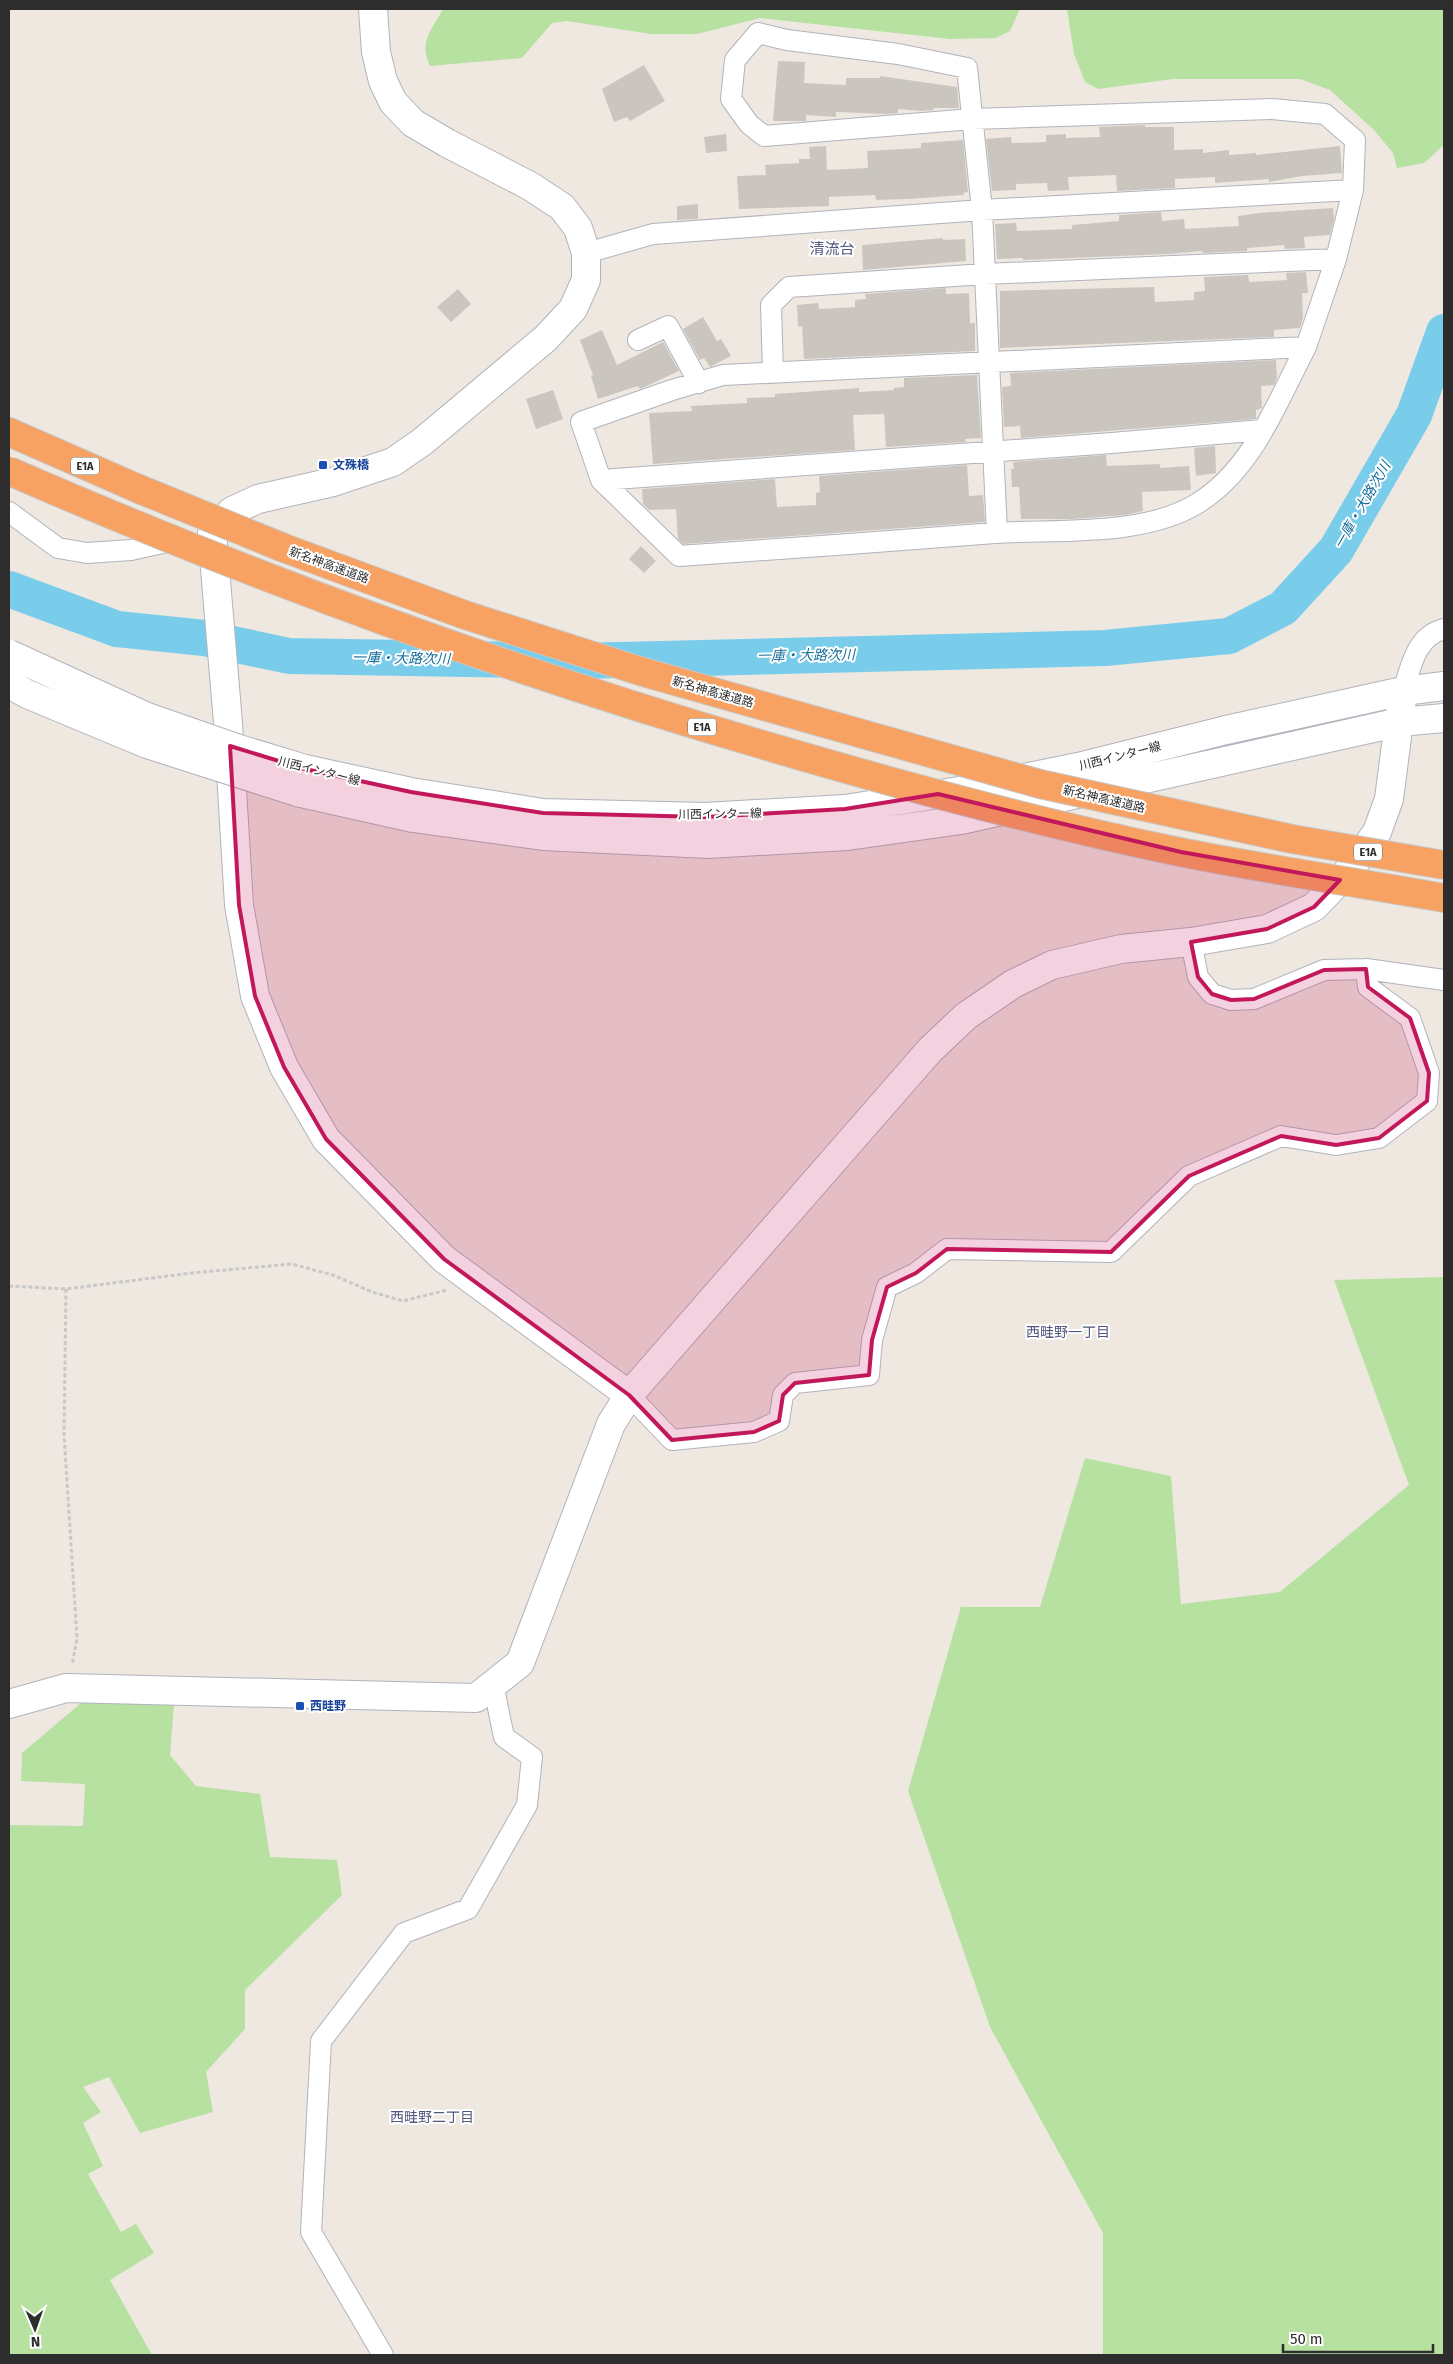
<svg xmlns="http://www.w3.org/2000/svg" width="1453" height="2364" font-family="'Fira Sans','Noto Sans JP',sans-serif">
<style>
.green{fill:#b7e1a0}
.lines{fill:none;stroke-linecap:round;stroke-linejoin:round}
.river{stroke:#79cdea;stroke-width:36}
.building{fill:#cac6bf}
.street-casing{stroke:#b1b3bd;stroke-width:22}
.secondary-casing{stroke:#b1b3bd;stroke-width:30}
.highway-casing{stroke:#c8c8c8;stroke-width:30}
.path{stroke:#c8c8c8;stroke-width:3;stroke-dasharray:4 2.5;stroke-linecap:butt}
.street{stroke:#fff;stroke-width:20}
.secondary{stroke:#fff;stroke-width:28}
.highway{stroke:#f7a162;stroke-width:28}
.secondary-bridge-casing{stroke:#b1b3bd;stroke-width:30;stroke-linecap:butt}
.highway-bridge-casing{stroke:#c8c8c8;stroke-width:30;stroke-linecap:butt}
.secondary-bridge{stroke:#fff;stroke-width:28}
.highway-bridge{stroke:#f7a162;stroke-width:28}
.marked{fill:#c2185b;fill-opacity:0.2;stroke:#c2185b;stroke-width:4;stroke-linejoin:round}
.transit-dot{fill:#1a4fb4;stroke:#fff;stroke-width:2}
.labels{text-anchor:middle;stroke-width:4;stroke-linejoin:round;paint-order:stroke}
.shield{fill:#fff;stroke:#6c6c6c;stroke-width:1}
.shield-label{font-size:11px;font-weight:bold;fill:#2d2d2d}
.transit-label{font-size:12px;font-weight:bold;fill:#164399;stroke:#fff;text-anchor:start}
.street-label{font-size:12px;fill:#2d2d2d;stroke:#fff}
.water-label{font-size:14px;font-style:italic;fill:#146d9a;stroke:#fff}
.neighbourhood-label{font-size:14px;fill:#4f577c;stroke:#fff}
.quarter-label{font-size:15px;fill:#4f577c;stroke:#fff}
</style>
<rect width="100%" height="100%" fill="#eee8e0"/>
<path class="green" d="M446,9H1020L1010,31L996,38L950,39L760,18L697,34H651L567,21L552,23L522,58L430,66C419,43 430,32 442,11Z
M1067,9H1444V145L1424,163L1397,168L1393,153L1374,130L1330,90L1300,79H1173L1098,89L1085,82L1074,54Z
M1444,1277V2355H1103V2233L990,2027L908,1791L961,1607H1040L1085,1458L1171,1476L1181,1604L1280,1592L1409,1485L1334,1280Z
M81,1703L174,1704L170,1755L196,1786L260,1794L270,1857L337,1860L342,1895L245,1990V2029L206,2072L213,2112L140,2133L109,2077L83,2087L101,2112L83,2123L103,2166L88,2174L121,2232L136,2224L154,2253L110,2280L152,2355H9V1825L83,1826L85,1784L21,1781L22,1753Z"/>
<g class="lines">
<path class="river" d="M9,589L117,629L204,638L289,656L578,661L1105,648L1229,636L1283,608L1336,550L1414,415L1444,332"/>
</g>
<path class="building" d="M778,61L805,62L804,83L846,85V78H880V76L957,87L959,108H934L933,110L921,111L898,109V113L887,114L836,112V117L806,115V121H773Z
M644,65L665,101L630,121L627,117L614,122L602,89Z
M1145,125V127H1174V150L1203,149V153L1229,150V155L1256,153V155L1340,146L1342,173L1302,176L1269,182V179L1215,183V177L1175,179V188L1117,191L1116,175L1068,177L1069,190L1048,191L1047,183L1016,184V190L992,191L986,139L1011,137L1012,143L1046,142V135L1066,134V138L1100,137L1099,127Z
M726,134L727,151L706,153L704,137Z
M963,140L968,192L963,193L964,195L908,199L876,200L875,195L829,197V206L739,209L737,176L766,175L765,165L799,163V159H810L809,147L826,146L827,170L868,168L867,151L921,148V143Z
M698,204V219L677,220V206Z
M1333,208L1334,219L1330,235L1304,237L1305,248L1285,249L1284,245L1247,248V251L1203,253L1202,251L1168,254L1023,260V258L997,259L995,224L1016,223L1017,231L1072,229V225L1119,221V215L1161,212L1162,221L1184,219L1185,229L1239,226L1238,216L1259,213Z
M943,238V240L965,239L966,261L863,270L862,245Z
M1306,272L1308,293H1302L1303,318L1300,328L1274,330V337L1000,348V291L1154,287L1155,302L1194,300V292L1205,291L1204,277L1248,275L1249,282L1287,280L1286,273Z
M946,288V294L969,293L970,323H975V351L804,359L802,326L798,327L797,305L818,303L819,309L855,307V300L866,299L865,294Z
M458,289L471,304L451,322L437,307Z
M703,317L717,341L721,339L731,356L710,367L704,358L700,360L683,329Z
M602,330L617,365L663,342L679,371L640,389L638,386L598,399L591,376L593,375L580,340Z
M1276,360L1277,378L1274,385L1261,386L1262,408L1256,410V419L1021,438L1020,426L1004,427L1002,387L1011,386L1010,373Z
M977,375L981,438L965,439L966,442L886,447L884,414L853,415L855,450L653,464L649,413L692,411L691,406L747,403V398L775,397V394L859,388V392L894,390V388L904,387V378Z
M553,390L563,419L536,429L526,399Z
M1215,446L1216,473L1196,476L1194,448Z
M1106,455L1107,466L1160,464V468L1189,466L1191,490L1142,492L1143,511L1125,515L1072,519H1021L1019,487H1012L1011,469H1014L1013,462Z
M967,465L969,496L983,495L985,522L683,544L678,539L676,509L649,510L643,504L642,489L775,479L777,507L816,505V493L820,492L819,476Z
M641,546L656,561L644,573L629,559Z"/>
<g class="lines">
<defs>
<path id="street" d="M586,253L653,234L982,210L1353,190L1336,259L1306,347
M638,340L668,326L699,383
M1306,347C1277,402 1253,469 1198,503C1144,537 1058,529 995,533C890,541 784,549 679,556L601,480L581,422L672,390L723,375Z
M773,373L771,305L789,287L985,274L1336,259
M601,480L1112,443L1262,430
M9,512L58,548L87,553L131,550L176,540
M997,533L982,210L967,68L898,54L787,40L758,33L735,60L731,99L749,124L764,136L972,119L1272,109L1325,114L1355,140L1353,190
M1403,691C1411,666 1416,636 1444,629
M1191,942L1198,977L1212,994L1231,1000L1254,999L1324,970L1366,969L1444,980
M629,1395L672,1440L754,1432L779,1421L783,1395L795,1383L869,1375L872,1340L887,1287L916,1273L947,1249L1111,1252L1189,1176L1281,1136L1336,1145L1379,1138L1427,1101L1429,1073L1410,1018L1368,987L1366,969
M383,2355L311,2232L321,2041L404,1933L468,1909L527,1805L532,1757L504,1737L493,1684"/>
<path id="secondary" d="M373,9L376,52L383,81L393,102L413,123L447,143L530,186L562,207L578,228L586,253V280L573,309L546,338L422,442L393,462L333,482L258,499L232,511L212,533L228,723L239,905L255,996L284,1067L326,1139L444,1259L629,1395
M305,769L411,792L543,813L705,817L845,809L965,790L1078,767L1226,730L1403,691L1444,686
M297,792L413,818L543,836L708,844L848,836L961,820L1400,722L1444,718
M9,1704L66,1688L476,1698L520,1663L611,1424L629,1395L930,1050L966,1016L1013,984L1052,965L1121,949L1191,942L1267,929L1314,907L1351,868L1377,832L1389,799L1403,691"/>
<path id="highway" d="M9,432L139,489
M1421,894L1444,898"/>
</defs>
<use href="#street" class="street-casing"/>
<use href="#secondary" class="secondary-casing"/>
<use href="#highway" class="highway-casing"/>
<path class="path" d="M9,1286L66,1289L192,1273L292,1264L333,1275L372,1292L403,1301L447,1290
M66,1289L64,1434L77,1639L72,1665"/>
<use href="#street" class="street"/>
<use href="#secondary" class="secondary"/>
<use href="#highway" class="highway"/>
<defs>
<path id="secondary-bridge" d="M9,654L147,717L239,749L305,769
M9,684L27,694L147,744L297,792"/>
<path id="highway-bridge" d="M9,471C259,580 515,673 777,749C910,788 1044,824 1180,852C1260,868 1341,880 1421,894
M139,489L284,548L465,615L643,672L1040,784L1292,839L1444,865"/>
</defs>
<use href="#secondary-bridge" class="secondary-bridge-casing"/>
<use href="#highway-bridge" class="highway-bridge-casing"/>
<use href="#secondary-bridge" class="secondary-bridge"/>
<use href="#highway-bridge" class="highway-bridge"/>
</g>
<path class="marked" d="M230,746L305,769L411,792L543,813L705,817L845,809L938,794L1181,852L1340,880L1314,907L1267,929L1191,942L1198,977L1212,994L1231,1000L1254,999L1324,970L1366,969L1368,987L1410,1018L1429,1073L1427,1101L1379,1138L1336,1145L1281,1136L1189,1176L1111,1252L947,1249L916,1273L887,1287L872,1340L869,1375L795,1383L783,1395L779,1421L754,1432L672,1440L629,1395L444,1259L326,1139L284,1067L255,996L239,905Z"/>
<g class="transit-dot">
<rect x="318" y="460" width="10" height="10" rx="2.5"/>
<rect x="295" y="1701" width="10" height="10" rx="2.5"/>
</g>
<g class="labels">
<g class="shield">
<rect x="71" y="457.5" width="28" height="17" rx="4"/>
<rect x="688" y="718.5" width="28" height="17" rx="4"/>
<rect x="1354" y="843.5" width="28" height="17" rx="4"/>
</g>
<g class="shield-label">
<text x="85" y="470">E1A</text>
<text x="702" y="731">E1A</text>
<text x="1368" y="856">E1A</text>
</g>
<g class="transit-label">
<text x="333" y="469">文殊橋</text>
<text x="310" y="1710">西畦野</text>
</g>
<g class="street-label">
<text transform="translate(329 565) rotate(20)" y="4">新名神高速道路</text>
<text transform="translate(713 692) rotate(16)" y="4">新名神高速道路</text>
<text transform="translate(1120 756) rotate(-14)" y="4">川西インター線</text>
<text transform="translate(319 771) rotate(14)" y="4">川西インター線</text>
<text transform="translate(1104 799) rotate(13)" y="4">新名神高速道路</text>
<text transform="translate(720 814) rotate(-1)" y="4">川西インター線</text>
</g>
<g class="water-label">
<text transform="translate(1362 505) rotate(-60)" y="5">一庫・大路次川</text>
<text transform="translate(806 655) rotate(-1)" y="5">一庫・大路次川</text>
<text transform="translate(401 658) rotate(1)" y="5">一庫・大路次川</text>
</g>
<g class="neighbourhood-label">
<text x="1068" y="1337">西畦野一丁目</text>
<text x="432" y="2122">西畦野二丁目</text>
</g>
<g class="quarter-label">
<text x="832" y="254">清流台</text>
</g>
</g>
<rect width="1453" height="2364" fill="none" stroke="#2d2d2d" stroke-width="20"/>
<g transform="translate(35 2329) rotate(178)" stroke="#ffffff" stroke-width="4" paint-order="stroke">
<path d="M0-4L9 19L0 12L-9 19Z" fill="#2d2d2d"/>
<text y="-8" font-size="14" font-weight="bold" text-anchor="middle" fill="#2d2d2d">N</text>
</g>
<path d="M1283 2344v8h150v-8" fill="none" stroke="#2d2d2d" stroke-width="2.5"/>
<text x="1290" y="2344" font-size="15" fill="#2d2d2d" stroke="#ffffff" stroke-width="4" paint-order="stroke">50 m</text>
</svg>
